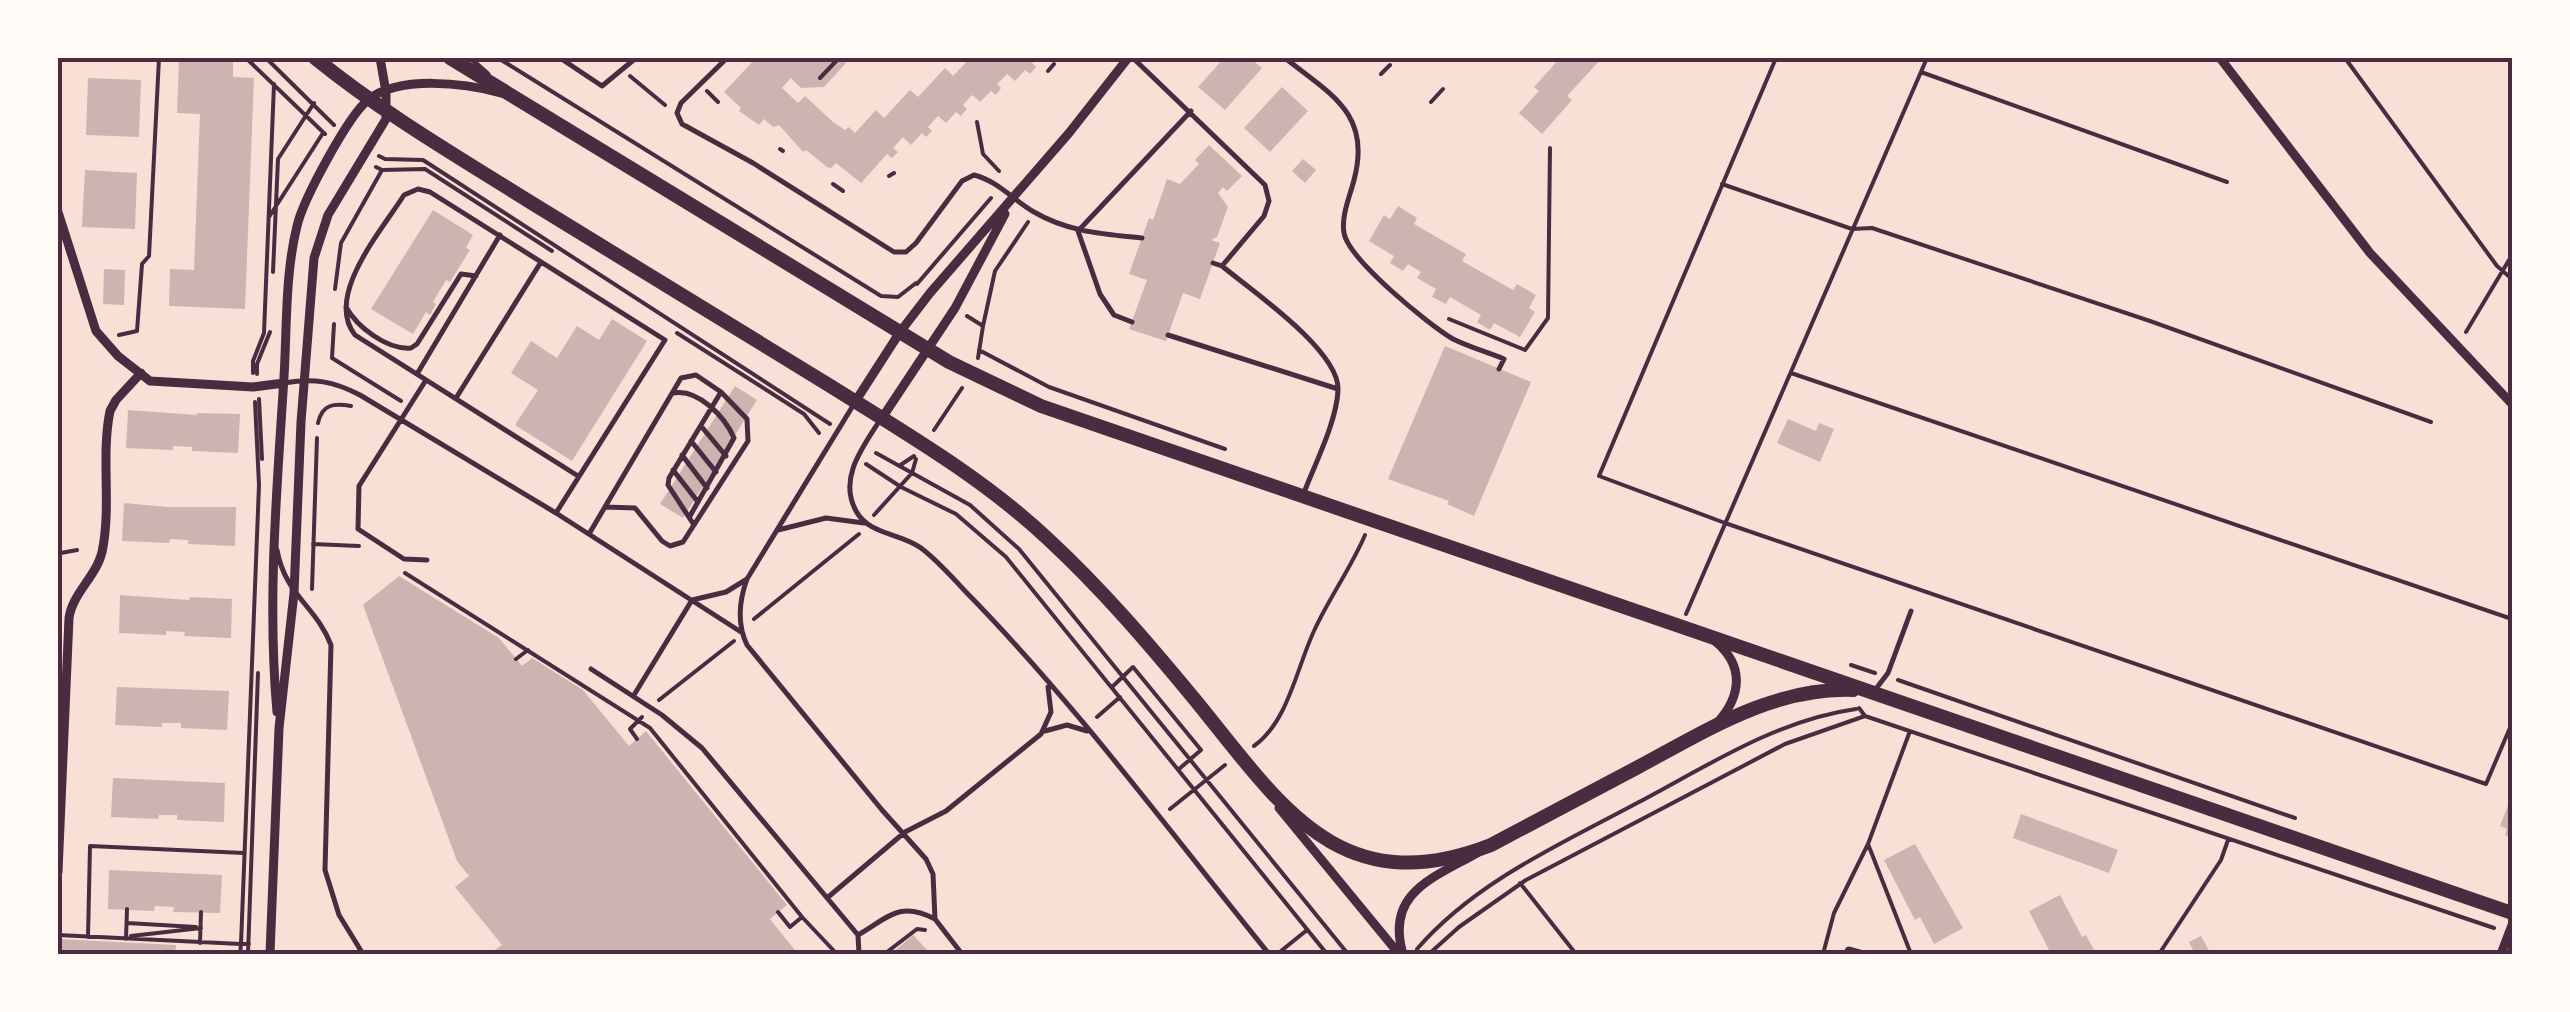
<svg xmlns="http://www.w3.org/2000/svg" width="2570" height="1012" font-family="'DM Sans',sans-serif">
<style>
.building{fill:#ccb4b1}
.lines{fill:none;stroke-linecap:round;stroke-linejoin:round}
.path{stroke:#4a2c40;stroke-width:4}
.service{stroke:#4a2c40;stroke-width:5}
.minor{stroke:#4a2c40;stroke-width:9}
.primary{stroke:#4a2c40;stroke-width:14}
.neatline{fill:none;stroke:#4a2c40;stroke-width:4}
</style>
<rect width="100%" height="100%" fill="#f7e1d7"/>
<path class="building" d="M756,58H839L846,63L824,87L801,88L791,78L782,88L798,103L805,96L833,122L845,130L849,127L855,133L876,110L884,118L910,90L918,97L945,68L953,76L970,58H1037L1032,63L1036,67L1030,74L1025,70L1015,81L1007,74L997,84L1001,88L996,95L991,91L980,102L972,95L963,105L967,109L961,116L956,112L946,123L938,116L928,127L932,131L926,137L922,133L911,145L903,137L893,148L898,152L892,158L887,154L861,183L836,163L831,168L827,167L806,150L803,152L779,125L773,127L764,119L759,125L739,111L741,108L724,92Z
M1224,58H1250L1262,68L1225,110L1198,87Z
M1560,58H1602L1567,96L1572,100L1542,134L1519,113L1539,91L1534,87Z
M179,60L233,62V77L254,78L245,309L169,306L170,269L194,270L200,114L177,113Z
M88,78L141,80L139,137L86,135Z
M1282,87L1308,111L1270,152L1244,128Z
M1209,145L1242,176L1227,191L1223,187L1218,193L1228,207L1217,237L1211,240L1220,243L1200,299L1183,293L1166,341L1129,329L1147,280L1129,274L1149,218L1153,220L1167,179L1180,184L1199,164L1195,160Z
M1303,159L1316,170L1305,183L1292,171Z
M85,170L137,173L135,229L82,227Z
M1398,206L1417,218L1414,224L1466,254L1462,261L1513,290L1517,284L1536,295L1529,308L1535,312L1520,337L1494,323L1490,330L1477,322L1481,315L1450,297L1446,304L1432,297L1436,289L1417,278L1421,272L1408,264L1403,271L1390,263L1394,256L1369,241L1384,215L1390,219Z
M433,210L473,235L466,248L470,250L450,282L446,280L433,302L436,304L430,315L426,312L413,334L371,309Z
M104,269L125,270L124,305L103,304Z
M612,319L647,341L572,461L515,425L538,390L511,373L531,341L557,358L577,326L599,340Z
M1445,346L1531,382L1474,516L1447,504L1449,501L1388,479Z
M735,386L757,400L683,518L660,504Z
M128,410L197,415V413L240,414L238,453L192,451V447L173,446V450L126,448Z
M1788,419L1816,431L1819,423L1834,429L1820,462L1777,443Z
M124,503L167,507H236L235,546L188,544V540L170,539L169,543L122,541Z
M399,576L499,638L522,666L532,658L583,690L629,746L646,731L787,905L770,919L798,954H489L502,945L455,887L469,876L457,861L363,605Z
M120,595L189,600L190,597L232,599L231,638L184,636L185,632L166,631V635L119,633Z
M117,687L229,691L227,730L181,728V723H162V727L115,725Z
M113,778L225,783L224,822L177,820V815H159L158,819L111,817Z
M2512,795V838L2505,835L2507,829L2500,826Z
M2021,814L2118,850L2109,873L2013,838Z
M1915,844L1963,928L1934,944L1920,917L1915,920L1884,860Z
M109,870L222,875L220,913L173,912L174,907L155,906L154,911L108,909Z
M2060,895L2082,937L2086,935L2096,954H2051L2029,911Z
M913,935L931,954H891Z
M2201,936L2211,954H2184L2193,950L2189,942Z
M58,939L176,945L175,954H58Z"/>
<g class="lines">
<path class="path" d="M246,58L325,134
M266,58L334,125
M498,58L881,296L898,297L916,283
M1776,58L1599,476L1725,523L2486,784L2512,723
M2345,58L2497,266L2512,279
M1048,71L1054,64
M1921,72L2227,182
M1381,74L1390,65
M630,76L665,105
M820,78L839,58
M707,91L718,102
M1431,102L1443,89
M977,122L983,154L999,171
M780,149L783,151
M379,156L385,159L423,160L830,424
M376,167L382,170L425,169L552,251
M889,176L894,173
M833,184L843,191
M1722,184L1852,229L1872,228L2150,321L2431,422
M269,217L323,133
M273,272L278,159L314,103
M917,284L991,198
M335,289L341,243L382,170
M967,316L983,326L978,358
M1449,319L1525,350L1548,318L1550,148
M334,324L332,358L401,401
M983,326L995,271L1028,222
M2466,332L2512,255
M677,333L804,414L819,433
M119,335L137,331L142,264L149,256L159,58
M979,350L1049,387L1225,449
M253,373V361L264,333L274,84
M1791,373L2512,619
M257,374V364L270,332
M259,399L262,459
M318,423C322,404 334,403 351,406
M934,430L962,388
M876,453L970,505L1019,549L1348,954
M866,464L901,487L956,514L1006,557L1327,954
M899,466L914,456
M874,515L912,473L916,459
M313,544L359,546
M58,558L61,553L77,550
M405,573L650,728L802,917L790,927L778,912
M312,589L317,438
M1686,614L1927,58
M754,619L859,534
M516,659L528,650
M1851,665L1875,673
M1898,680L2295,818
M1112,687L1133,667L1201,750L1179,769
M659,700L734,641
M1859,708L1865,716L2494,928
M1097,717L1120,697
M1910,731L1868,844L1911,954
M637,739L630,729L642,717
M1254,746C1288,722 1297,667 1314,631C1329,598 1351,568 1365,535
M1170,809L1225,765
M1520,883L1576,954
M802,917L835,952L846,954
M127,923L196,927
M58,935L241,944L240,954
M131,936L201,928
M88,937L90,846L244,853
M126,939L127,909
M200,943L201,912
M249,944H241L259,485L255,402
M1417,949C1476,881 1561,844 1639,802C1709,765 1777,720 1856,709
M1281,951L1307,930
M248,954L258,673
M873,954L887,952L917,929L925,930
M1429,954L1459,927L1526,880L1785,744L1865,716
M1823,954L1834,913L1868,844
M2159,954L2221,860L2228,840"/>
<path class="service" d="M470,58L488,74
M560,58L602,86L636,58
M727,58L681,103L677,113L682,124L753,163L894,252H906L916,243L962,181L974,175C998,181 1013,200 1034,212C1068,232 1103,234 1142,238
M1133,58L1265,185L1269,201L1264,216L1222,266
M1285,58C1330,94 1372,113 1354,180C1350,196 1341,216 1344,233C1348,259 1429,325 1453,339C1469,347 1487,352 1504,359L1499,369
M1078,231L1191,111
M1078,231L1100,294L1114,315L1132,322
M1213,263L1222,266C1251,290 1340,351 1338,390C1337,421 1314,466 1303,495
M346,307C357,327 387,350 411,348L417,344L461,274L476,276
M1168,335L1338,389
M417,374L500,235
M426,380L359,486L358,529L404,559L427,560
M284,383C314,378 333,381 360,395L556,513L741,632
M673,393C698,388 725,417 734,438L690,516
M456,398L541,262
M880,420C863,447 838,478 856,511C869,535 901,533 921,548C937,560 951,576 965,591C1075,703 1170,832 1269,954
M701,426L726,456
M691,441L716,472
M682,455L707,488
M673,470L698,502
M556,513L665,340L430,192L418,189L404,195C382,230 324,296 355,335L578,476
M694,525L668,485L669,478L721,392
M778,530L826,518L864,523
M589,534L681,378L696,375L721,392L747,419L748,441L683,542L670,546L662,541L635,508L605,507
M277,550C285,595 316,606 331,645L325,870L339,915L363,954
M747,579C739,601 737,624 747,645L882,810L926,859L933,874L935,919L962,954
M591,669L662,715L702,748L858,935L859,954
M1875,690L1888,673L1911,611
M634,695L692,600L726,592L747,579L854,404
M1045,731L1067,725L1087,731
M827,898L905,832L946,811L1041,734L1051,712L1048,687
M858,935C888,918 899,900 935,919"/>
<path class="minor" d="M2220,58L2370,253L2512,404
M58,212L96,331L118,356L150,381L253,387L284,383
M855,402L900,332L930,293L1069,133L1128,58
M882,418L955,308L1005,214
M1715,641C1744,665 1742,695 1718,722
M277,712C267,601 277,488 284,377C287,328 285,274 297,226C303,200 348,116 368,100C399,75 465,83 501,93
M1279,808L1399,954
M58,872L69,618C73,591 99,575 103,547C111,502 101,455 110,411L116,400L141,373
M1849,951L1860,954
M270,954L279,728L294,593L301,422L314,258L328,215L386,119V92L380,58
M1403,954C1385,893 1433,878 1477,853
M2501,954L2512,925"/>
<path class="primary" d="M315,58C384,114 460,158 535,205C634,266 733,326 832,387C907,434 983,478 1048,539C1102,589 1149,644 1196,701C1280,804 1339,904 1491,845C1541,819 1590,792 1640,766C1707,730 1774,687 1853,690
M450,58L949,362L1041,406L2512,913"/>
</g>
<rect width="2570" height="1012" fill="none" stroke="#fffaf5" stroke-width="120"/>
<rect x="60" y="60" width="2450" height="892" class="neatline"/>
</svg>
